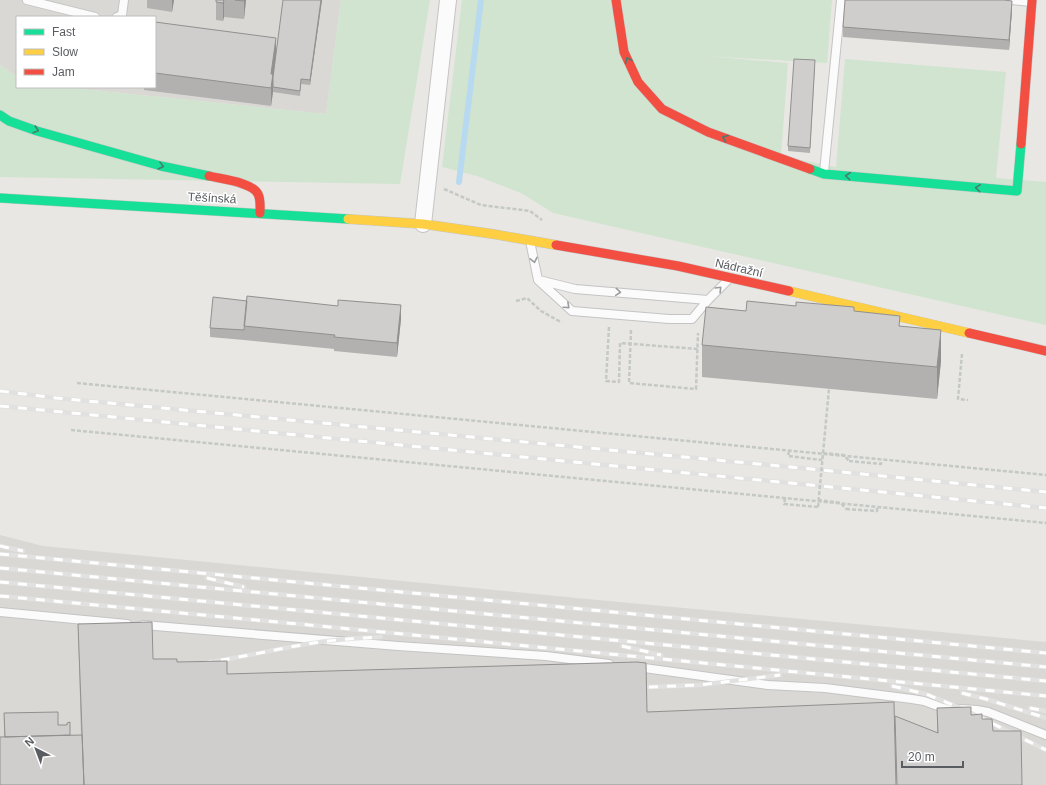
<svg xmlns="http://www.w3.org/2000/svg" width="1046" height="785" font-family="Helvetica,sans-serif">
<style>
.industrial{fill:#d9d8d4}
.green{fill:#d1e4cf}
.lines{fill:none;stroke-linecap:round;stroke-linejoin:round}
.stream{stroke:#b8daf1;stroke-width:6}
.lane-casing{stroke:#c4c4c4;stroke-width:10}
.street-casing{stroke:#c4c4c4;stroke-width:18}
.fast-casing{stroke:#c5c5c5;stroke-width:10}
.slow-casing{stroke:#c5c5c5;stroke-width:10}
.jam-casing{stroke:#c5c5c5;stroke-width:10}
.path{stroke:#c4c9c6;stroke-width:2.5;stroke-dasharray:4 2;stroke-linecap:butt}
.lane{stroke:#fcfbfb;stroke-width:8}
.street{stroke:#fcfbfb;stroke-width:16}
.fast{stroke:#16e098;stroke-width:9}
.slow{stroke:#ffcf43;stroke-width:9}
.jam{stroke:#f24e42;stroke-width:9}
.rail-casing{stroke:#e1e1e0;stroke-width:4.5}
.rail{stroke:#fff;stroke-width:3;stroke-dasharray:9;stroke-linecap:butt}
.path-bridge{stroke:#c4c9c6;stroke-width:2.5;stroke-dasharray:4 2;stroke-linecap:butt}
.wall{fill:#b2b1af}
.shaded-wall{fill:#91908f}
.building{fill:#cfcecc;stroke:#91908f}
.oneway{stroke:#487d6e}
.oneway2{stroke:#9a9c9e}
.labels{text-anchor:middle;stroke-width:3;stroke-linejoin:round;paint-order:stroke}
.street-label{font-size:12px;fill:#595c60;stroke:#fff}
</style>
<rect width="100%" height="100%" fill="#e8e7e3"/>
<path class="industrial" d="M0,0H341L326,114L62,87H155V17H17V77L0,65Z
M0,535L43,546L577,598L1046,642V785H0Z"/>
<path class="green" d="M341,0H430L400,184L0,177V65L17,77V87H62L326,114Z
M462,0H832L827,63L704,56L788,63L781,156L836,167L845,59L1006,72L996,178L1046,182V325L553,213L521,193L477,176L442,167Z"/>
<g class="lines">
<path class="stream" d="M459,182L481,0"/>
<defs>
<path id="lane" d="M27,0L95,17
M1011,0L1031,2
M117,17L122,15L124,0
M824,172L841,0
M530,241L538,280L572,311L669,319H692L708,300L728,280
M539,280L575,289L708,300
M0,612L127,624
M143,625L398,646L546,656L609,664
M637,667L768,685L825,688L912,699L924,701L943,708L977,710L988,712L1046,735"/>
<path id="street" d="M423,224L448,0"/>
<path id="fast" d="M0,115L9,121L37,131L161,166L209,176
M810,169L824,174L1017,191L1021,144
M0,198L348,219"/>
<path id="slow" d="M348,219L423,224L493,234L556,245
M789,291L969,333"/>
<path id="jam" d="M616,0L624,52L638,82L662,109L708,132L810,169
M1021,144L1032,0
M209,176C221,179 252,182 258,194C261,200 260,207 260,213
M556,245L678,266L789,291
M969,333L1046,351"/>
</defs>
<use href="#lane" class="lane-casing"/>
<use href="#street" class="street-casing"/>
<use href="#fast" class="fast-casing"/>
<use href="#slow" class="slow-casing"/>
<use href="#jam" class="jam-casing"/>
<path class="path" d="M444,189L481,205L530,211L542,220
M516,301L527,298L541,311L559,321L562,322
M609,327L606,381L619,382L620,343L698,349
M631,330L629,383L696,389L698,333
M962,354L958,399L968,400
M77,383L1046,475
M71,430L1046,523
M789,451L788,456L822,460
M849,461L881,464V460
M785,498L784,504L818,507
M846,509L877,511V507"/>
<use href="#lane" class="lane"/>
<use href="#street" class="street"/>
<use href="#fast" class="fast"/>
<use href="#slow" class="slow"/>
<use href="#jam" class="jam"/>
<defs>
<path id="rail" d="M0,391L56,398L780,466L1046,492
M0,406L1046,508
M0,546L23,551
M0,554L1046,653
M0,568L1046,667
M207,578L244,587
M0,582L1046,681
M0,596L309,625L1046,696
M622,646L661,655
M203,663C238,658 272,650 307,644C331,640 356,638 381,637
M892,686L926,694L963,709L1046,750
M649,687L700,685L780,675
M962,693L986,699L1046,718
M1030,708L1046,711"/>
</defs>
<use href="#rail" class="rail-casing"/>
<use href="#rail" class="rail"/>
<path class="path-bridge" d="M823,453L844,455L849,461
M818,500L841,503L846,509
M818,507L829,389"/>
</g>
<path class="wall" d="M147,0H174L172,12L147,8Z
M216,0H246L244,19L224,17L223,21L216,20Z
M322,0L310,85L301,84L300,96L273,92L271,106L144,90V87H155V22L276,52Z
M1012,10L1009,50L843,37V27Z
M815,65L810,153L788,151V146Z
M247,301L401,319L397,357L334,351V349L244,340L210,337V328Z
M746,311L854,312L900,326L941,361L937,399L702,377V345Z
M78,624L153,659L177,662L227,674L647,712L895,725L937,733V708L971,715L982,719L993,731L1022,785L4,737V713L58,725L70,735H81Z"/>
<path class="shaded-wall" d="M172,0H174L172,12Z
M224,0V17L223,21V3Z
M244,0H246L244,19Z
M321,0H322L310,85V80Z
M1012,1V10L1009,50V40Z
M276,38V56L273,82V92L271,106V74Z
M401,305V319L397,357V343Z
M941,330V361L937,399V367Z"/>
<path class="building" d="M216,0H224L223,3L216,2Z
M235,0H244V1Z
M283,0H321L310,80L301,79L300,91L273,87V77Z
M845,0H1004L1012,1L1009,40L843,27Z
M155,22L276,38L271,74H273L271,88L155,73Z
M794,59L815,60L810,148L788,146Z
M247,296L338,306V300L401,305L397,343L334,337L335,335L244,326Z
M213,297L247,301L244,330L210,328Z
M747,301L796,306V302L854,307V311L900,316L899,326L941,330L937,367L702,345L706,307L746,311Z
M152,622L153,659H177V662L227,661V674L637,662L646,663L647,712L894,702L896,785H84L78,624Z
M971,707V715L982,714V719H992L993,731H1021L1022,785H897L895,716L938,733L937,708Z
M58,712V725H67V723L70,722V735L5,737L4,713Z
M82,735L84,785H0V737Z"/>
<defs><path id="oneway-chevron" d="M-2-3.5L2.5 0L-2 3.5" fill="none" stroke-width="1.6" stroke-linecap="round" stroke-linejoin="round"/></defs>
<g class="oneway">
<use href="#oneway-chevron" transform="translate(628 60) rotate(-114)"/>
<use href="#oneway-chevron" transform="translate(36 130) rotate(18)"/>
<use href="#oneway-chevron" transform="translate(725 138) rotate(-159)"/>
<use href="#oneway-chevron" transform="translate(161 166) rotate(14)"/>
<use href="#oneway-chevron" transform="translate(848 176) rotate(-175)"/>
<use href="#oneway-chevron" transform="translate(978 188) rotate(-175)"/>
</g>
<g class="oneway2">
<use href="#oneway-chevron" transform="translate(534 260) rotate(78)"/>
<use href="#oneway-chevron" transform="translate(719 289) rotate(-45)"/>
<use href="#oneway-chevron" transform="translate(618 292) rotate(5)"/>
<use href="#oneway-chevron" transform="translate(567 306) rotate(42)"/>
</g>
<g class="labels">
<g class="street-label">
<text transform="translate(212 198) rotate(3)" y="4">Těšínská</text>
<text transform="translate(739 268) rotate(13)" y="4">Nádražní</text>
</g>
</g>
<rect x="16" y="16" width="140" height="72" fill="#ffffff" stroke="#bdbebf"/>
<rect x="24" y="29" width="20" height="6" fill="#16e098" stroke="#bdbebf"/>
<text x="52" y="36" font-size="12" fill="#595c60">Fast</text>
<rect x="24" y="49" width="20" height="6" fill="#ffcf43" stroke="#bdbebf"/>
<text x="52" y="56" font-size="12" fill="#595c60">Slow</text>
<rect x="24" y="69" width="20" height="6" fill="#f24e42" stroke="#bdbebf"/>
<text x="52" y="76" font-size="12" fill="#595c60">Jam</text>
<g transform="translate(36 749) rotate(318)" stroke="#ffffff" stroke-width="3" paint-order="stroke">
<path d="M0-3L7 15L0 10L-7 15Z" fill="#595c60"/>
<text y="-6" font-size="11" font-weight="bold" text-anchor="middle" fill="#595c60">N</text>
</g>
<path d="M902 761v6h61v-6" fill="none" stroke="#595c60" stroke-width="2"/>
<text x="908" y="761" font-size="12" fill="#595c60" stroke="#ffffff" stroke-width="3" paint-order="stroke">20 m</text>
</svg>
